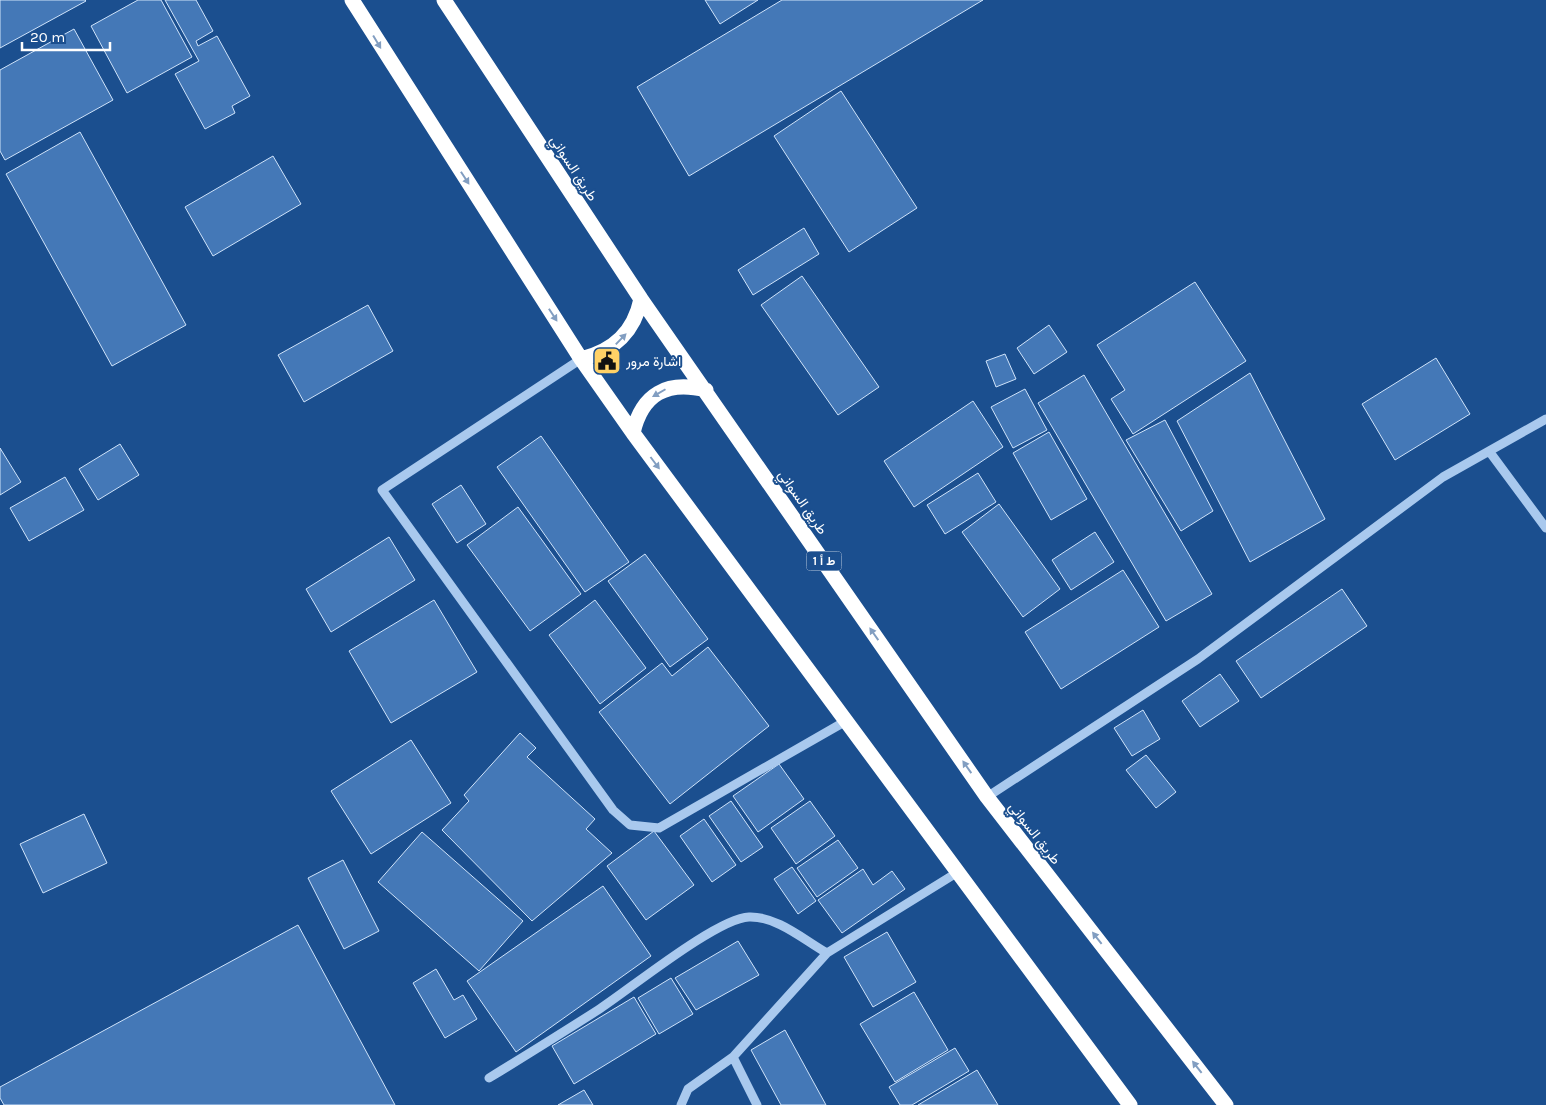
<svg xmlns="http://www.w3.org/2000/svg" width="1546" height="1105" font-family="Karla,Vazirmatn,sans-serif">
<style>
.building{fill:#4478b7;stroke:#cfe3fa}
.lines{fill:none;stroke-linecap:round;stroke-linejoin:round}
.minor{stroke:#a9c9ee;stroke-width:9}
.highway{stroke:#fff;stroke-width:15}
.oneway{fill:#829ec1}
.labels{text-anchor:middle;stroke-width:4;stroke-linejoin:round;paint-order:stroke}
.shield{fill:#1b4f8f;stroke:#bbcadd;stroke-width:1}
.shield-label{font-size:12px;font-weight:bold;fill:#fff}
.street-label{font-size:14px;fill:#fff;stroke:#1b4f8f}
.poi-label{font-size:14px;fill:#fff;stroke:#1b4f8f;text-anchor:start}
</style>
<rect width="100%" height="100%" fill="#1b4f8f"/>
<path class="building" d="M0,0H85L86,1L0,48Z
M138,0H161L192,57L127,93L91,26Z
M165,0H196L213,31L196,41L198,46L217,36L250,96L232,106L235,113L205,129L175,74L199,61Z
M705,0H758L720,24Z
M782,0H983L689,176L637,87Z
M74,29L113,100L5,160L0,151V70Z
M841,91L917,208L849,252L774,136Z
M80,132L186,325L112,366L6,174Z
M273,156L301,204L213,256L185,207Z
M804,228L819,254L753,295L738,270Z
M802,276L879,387L838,415L761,305Z
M1195,282L1246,361L1133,434L1111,399L1125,390L1097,345Z
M368,305L393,351L304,402L278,355Z
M1049,325L1067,352L1034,374L1017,348Z
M1005,354L1016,379L996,387L986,361Z
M1436,358L1470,414L1395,460L1362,404Z
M1250,373L1325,519L1250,562L1177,421Z
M1084,375L1212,594L1166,621L1038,403Z
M1025,389L1047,430L1013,448L991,407Z
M973,401L1003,447L914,507L884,461Z
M1165,420L1213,511L1181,531L1126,440Z
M1049,432L1087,499L1051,520L1013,453Z
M541,436L629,562L585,592L497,467Z
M120,444L139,475L98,500L79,469Z
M0,448L21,482L0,495Z
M978,473L996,502L945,534L927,505Z
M65,477L84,510L29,541L10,508Z
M461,485L486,524L457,543L432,504Z
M999,504L1060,589L1023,617L962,532Z
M518,507L581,594L530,631L467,545Z
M1095,532L1114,562L1071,590L1052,560Z
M389,537L415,580L331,632L306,589Z
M645,554L708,639L670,667L608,581Z
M1123,570L1159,627L1061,689L1025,632Z
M1342,589L1367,626L1261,698L1236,661Z
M434,600L477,672L391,723L349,651Z
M595,600L646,668L600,704L549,635Z
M708,647L769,726L670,804L599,712L662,663L672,676Z
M1220,674L1239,701L1200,727L1182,701Z
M1143,710L1160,739L1132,756L1114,728Z
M520,733L536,748L527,757L595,819L586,829L612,853L532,921L442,830L469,801L464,795Z
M411,740L451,803L371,854L331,791Z
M1146,755L1176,792L1156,808L1126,770Z
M779,764L804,799L758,832L733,796Z
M731,801L763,847L741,862L709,816Z
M810,801L835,836L796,864L771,828Z
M84,814L107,863L43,893L20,844Z
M704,819L736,865L712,882L680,836Z
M654,831L694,885L646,920L607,866Z
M422,832L523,921L479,971L378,882Z
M838,840L858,868L817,897L797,868Z
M343,860L379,931L344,949L308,878Z
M792,867L816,901L798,914L774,879Z
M863,869L873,885L892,871L905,889L842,933L818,900Z
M603,886L651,956L516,1052L467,981Z
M298,925L395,1105H4L0,1098V1087Z
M887,932L916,982L873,1007L844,957Z
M738,941L759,975L696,1010L675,978Z
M436,969L454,1000L463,995L477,1019L445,1038L413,983Z
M671,978L693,1014L659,1034L638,998Z
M914,992L948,1050L895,1082L860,1024Z
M634,997L656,1034L574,1084L552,1046Z
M785,1030L826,1105H781L751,1050Z
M955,1048L969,1071L912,1105H900L889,1087Z
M977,1070L998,1105H918Z
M584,1090L593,1105H558Z"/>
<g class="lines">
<path class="minor" d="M581,359L382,490L613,810L630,825L659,828L846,721
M1489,451L1546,528
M987,797L1198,659L1443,477L1546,419
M733,1057L757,1105
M489,1078C525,1056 562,1033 598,1010C629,990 717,918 749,917C777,916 804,940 827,953
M681,1105L688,1089L733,1057L827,953L958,872"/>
<path class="highway" d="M352,0L581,359L633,433L1130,1105
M444,0L641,299L987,797L1226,1105
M581,359C614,351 634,332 641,299
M633,433C642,394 667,380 706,390"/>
</g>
<defs><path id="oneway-solid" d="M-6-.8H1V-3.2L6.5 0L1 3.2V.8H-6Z" transform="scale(1.25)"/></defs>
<g class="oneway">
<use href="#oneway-solid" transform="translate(377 42) rotate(59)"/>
<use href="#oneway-solid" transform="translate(465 178) rotate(57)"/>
<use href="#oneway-solid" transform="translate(553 315) rotate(57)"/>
<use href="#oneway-solid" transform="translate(621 339) rotate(-46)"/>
<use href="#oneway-solid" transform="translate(659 393) rotate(150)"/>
<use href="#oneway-solid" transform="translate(655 463) rotate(53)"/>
<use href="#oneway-solid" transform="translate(874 634) rotate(-125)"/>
<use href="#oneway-solid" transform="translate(967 767) rotate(-125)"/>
<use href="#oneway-solid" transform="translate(1097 938) rotate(-128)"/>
<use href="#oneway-solid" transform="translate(1197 1067) rotate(-128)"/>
</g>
<defs>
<symbol id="civic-square" viewBox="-11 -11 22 22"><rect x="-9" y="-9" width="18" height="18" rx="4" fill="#ffd166" stroke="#1b4f8f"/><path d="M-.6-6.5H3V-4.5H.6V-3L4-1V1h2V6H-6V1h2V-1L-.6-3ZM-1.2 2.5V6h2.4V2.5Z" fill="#111"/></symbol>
</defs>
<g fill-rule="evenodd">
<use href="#civic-square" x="591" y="345" width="32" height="32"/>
</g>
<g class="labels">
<rect class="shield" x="806.5" y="551.5" width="35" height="19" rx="4"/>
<g class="shield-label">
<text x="824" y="565">ط أ 1</text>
</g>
<g class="street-label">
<text transform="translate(574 168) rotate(57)" y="5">طريق السواني</text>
<text transform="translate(803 502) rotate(55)" y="5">طريق السواني</text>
<text transform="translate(1035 833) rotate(52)" y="5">طريق السواني</text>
</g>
<g class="poi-label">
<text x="626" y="366">اشارة مرور</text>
</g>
</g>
<path d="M22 42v8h88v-8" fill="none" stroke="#ffffff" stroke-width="2.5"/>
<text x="30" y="42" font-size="15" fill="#ffffff" stroke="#1b4f8f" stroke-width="4" paint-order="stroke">20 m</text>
</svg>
